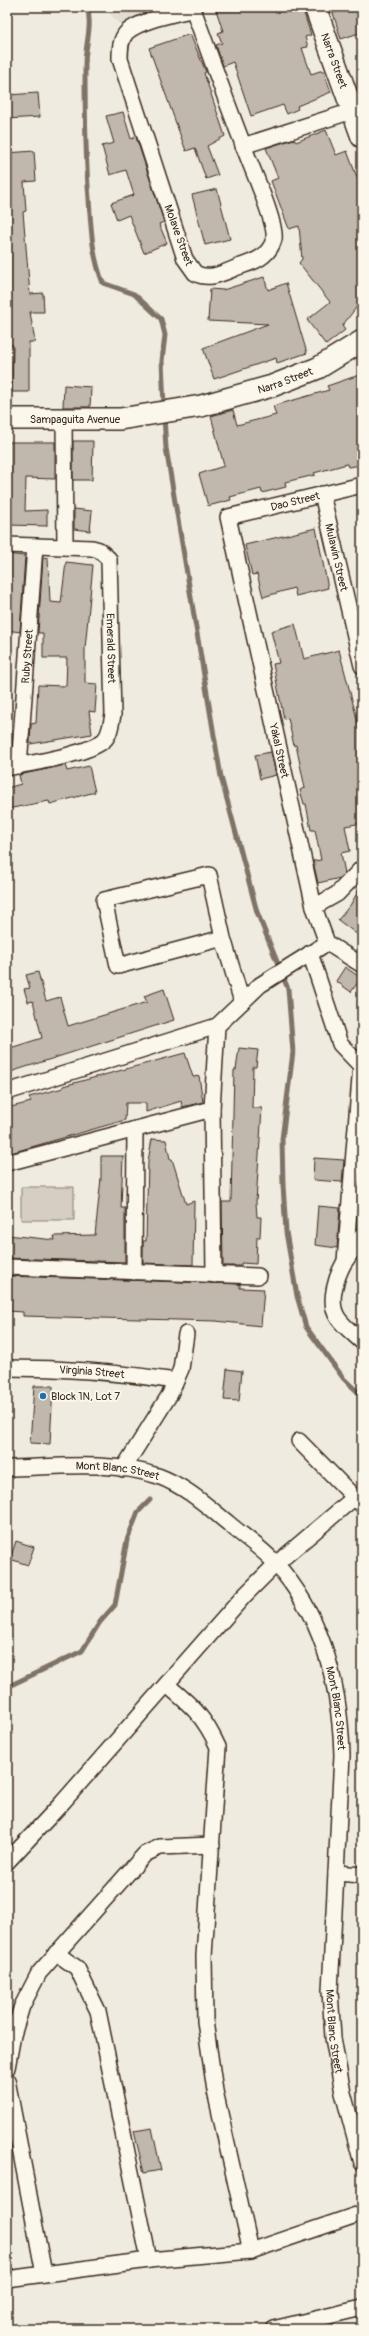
<svg xmlns="http://www.w3.org/2000/svg" width="369" height="2336" font-family="Pangolin,sans-serif">
<style>
.built{fill:#e2dcd1}
.green{fill:#d5cec3;stroke:#887c70}
.lines{fill:none;stroke-linecap:round;stroke-linejoin:round}
.stream{stroke:#7f7367;stroke-width:5}
.building{fill:#c0b8ad;stroke:#3b2a1e}
.street-casing{stroke:#3b2a1e;stroke-width:18}
.secondary-casing{stroke:#3b2a1e;stroke-width:24}
.street{stroke:#fbf7ec;stroke-width:15}
.secondary{stroke:#fbf7ec;stroke-width:21}
.poi-dot{fill:#1f6fb2;stroke:#fbf7ec;stroke-width:1.5}
.labels{text-anchor:middle;stroke-width:4;stroke-linejoin:round;paint-order:stroke}
.street-label{font-size:11px;fill:#3b2a1e;stroke:#fbf7ec}
.poi-label{font-size:11px;fill:#3b2a1e;stroke:#fbf7ec;text-anchor:start}
</style>
<rect width="100%" height="100%" fill="#f0ebe0"/>
<filter id="ink" filterUnits="userSpaceOnUse"><feTurbulence type="fractalNoise" baseFrequency=".025" numOctaves="2"/><feDisplacementMap in="SourceGraphic" scale="8" xChannelSelector="R" yChannelSelector="G"/><feConvolveMatrix kernelMatrix="1 2 1 2 8 2 1 2 1" color-interpolation-filters="sRGB"/></filter>
<g filter="url(#ink)">
<path class="built" d="M104,7H182L123,28Z"/>
<path class="green" d="M21,1187H74V1220H21Z"/>
<g class="lines">
<path class="stream" d="M87,7C93,26 85,45 85,64C85,109 85,154 89,199C91,228 92,256 103,283L134,294L161,319L165,335L162,361L164,407
M164,417L166,448L221,777L257,912L288,989L293,1052L282,1139L283,1185L286,1232L297,1296L306,1327L344,1379L362,1396
M7,1687L82,1651L100,1622L115,1605L127,1540L138,1512L150,1500"/>
</g>
<path class="building" d="M215,7H302L311,35L305,37L308,47L302,48L311,74L323,70L331,92L297,106L298,109L287,114L283,105L251,116L233,62L223,66L216,45L222,43L218,33L223,31Z
M349,7H362V32L341,39L333,13Z
M190,34L206,72L204,73L225,136L207,146L218,175L206,179L195,148L186,151L149,48Z
M38,93L40,117L7,119V95Z
M123,112L131,139L136,137L164,222L159,224L167,243L144,253L129,215L117,220L111,203L134,195L126,170L110,175L102,146L114,143L106,116Z
M326,130L336,155L347,151L358,180L362,178V300L342,326L345,330L326,345L307,320L330,302L299,263L302,259L299,226L289,229L271,181L278,178L266,148L294,139L296,142Z
M34,151L36,181L24,182L26,211L23,212L30,294L43,293L44,312H30L35,342H29V392H12L13,345H9L7,330V153Z
M217,189L230,239L205,245L192,195Z
M264,277L268,290L286,283L307,353L277,363L276,358L214,379L203,348L268,324L208,321L210,289L223,290Z
M362,374V465L348,467L347,464L314,473L315,475L285,482L286,487L262,493L261,489L230,497L231,500L208,506L199,474L224,466L211,416L233,410L237,425L276,415L273,406L329,390L327,386Z
M64,385L91,387L90,407H63Z
M73,441H93L92,480H73Z
M7,442H55V479L26,478L25,511L47,510V526L7,525Z
M74,509L92,511L90,531L74,529Z
M316,528L328,588L296,596L294,588L263,597L257,574L252,575L245,545Z
M7,554L25,556L20,632L7,630Z
M43,557L48,558L50,602L61,603L66,562L93,565L85,649V683L97,684L95,712L89,711L92,734L30,744L31,724L36,723L38,685L66,686L67,658H43V633H38Z
M295,624L304,659L339,650L362,738V823L345,826L350,851L341,853L345,873L340,878L318,883L313,861L321,860L315,830H311L306,804H304L300,790L305,788L296,745L294,746L288,718L284,719L273,664L279,663L271,631Z
M271,752L276,775L260,779L255,755Z
M65,765L67,771L89,766L95,792L50,804L49,801L7,809V788L21,784L19,775Z
M362,884V938L338,920L351,904Z
M345,967L361,978L351,992L336,981Z
M38,972L46,1001L60,997L68,1026L147,1002L144,996L164,989L174,1020L7,1073V1049L42,1038L33,1001L28,1002L24,989L30,988L26,975Z
M239,1048L258,1050L256,1067H253L252,1108H262L256,1202L257,1217H261L260,1237H257L256,1264L241,1263V1266H223L222,1202H231L234,1070H236Z
M185,1053L193,1077L199,1076L203,1102L182,1107L181,1101L146,1112V1103H126L125,1120L7,1154V1108L31,1102L29,1097L63,1088V1086Z
M152,1139L166,1140L170,1159H172L186,1204L194,1201L193,1265L143,1263V1241H146L148,1161Z
M101,1156H123L121,1208H125V1262L7,1258V1235L55,1240L54,1236L95,1235L101,1178Z
M314,1158L344,1160L342,1182L313,1180Z
M318,1206L340,1208L337,1248L315,1245Z
M7,1276L240,1284V1288L264,1289L261,1326L216,1321L23,1316V1312L7,1311Z
M227,1369L242,1371L239,1401L224,1400Z
M34,1386H53L50,1444L30,1443Z
M16,1541L34,1547L28,1565L10,1559Z
M152,2128L161,2170L144,2173L134,2131Z"/>
<g class="lines">
<defs>
<g id="street">
<path d="M192,7L193,9C210,55 226,101 244,147C250,165 277,223 274,239C269,257 254,262 238,267C223,273 209,281 195,273L185,259L120,59C120,50 120,39 127,32C140,20 175,14 193,9"/>
<path d="M243,146L352,111"/>
<path d="M64,419L65,547"/>
<path id="s1" d="M362,485L228,517L314,907L327,943L362,965"/>
<path id="s2" d="M322,494L362,666"/>
<path id="s3" d="M7,545L92,548L99,550L109,559L113,715C111,723 110,736 103,741C86,755 30,763 7,768"/>
<path id="s4" d="M19,766L35,546"/>
<path d="M314,907L337,894L362,868"/>
<path d="M223,938L118,966L104,900L209,875L223,938L242,1002"/>
<path d="M310,953L340,1044L361,1066"/>
<path d="M361,1066L345,1261C337,1275 327,1302 338,1318C343,1326 354,1334 362,1342"/>
<path d="M7,1092L217,1026"/>
<path d="M7,1163L212,1109"/>
<path d="M346,1260L362,1236"/>
<path d="M7,1267L258,1276"/>
<path d="M134,1272L135,1129"/>
<path d="M214,1275L212,1109L217,1026L260,985L327,943"/>
<path id="s5" d="M7,1368C65,1368 118,1372 176,1381"/>
<path d="M299,1441L361,1504"/>
<path id="s6" d="M7,1468C55,1467 111,1460 158,1476C185,1486 206,1505 228,1523C243,1536 263,1549 276,1564C323,1616 340,1687 342,1755L330,1991L333,2038L343,2093L362,2163"/>
<path d="M123,1469L170,1394L181,1369L186,1334"/>
<path d="M167,1685C192,1706 204,1716 218,1747L204,1956L205,2021L215,2091L251,2251"/>
<path d="M7,1862L62,1803L243,1597L276,1564L355,1497"/>
<path d="M336,1873L362,1875"/>
<path d="M56,1953L77,1968L98,2011L149,2260"/>
<path d="M7,2068L13,2035L22,2006L39,1973L145,1854L160,1847L212,1845"/>
<path d="M7,2080L44,2274"/>
<path d="M7,2279L149,2260L251,2251L362,2213"/>
<path d="M273,2329L362,2308"/>
</g>
<g id="secondary">
<path id="s7" d="M315,7L362,137"/>
<path id="s8" d="M7,419H120L201,406L272,386L318,368L362,341"/>
</g>
</defs>
<use href="#street" class="street-casing"/>
<use href="#secondary" class="secondary-casing"/>
<use href="#street" class="street"/>
<use href="#secondary" class="secondary"/>
</g>
</g>
<circle class="poi-dot" cx="43" cy="1396" r="4"/>
<g class="labels">
<g class="street-label">
<text dy="4" stroke="none"><textPath href="#s7" startOffset="57">Narra Street</textPath></text>
<text transform="translate(179 235) rotate(70)" y="4">Molave Street</text>
<text dy="4" stroke="none"><textPath href="#s8" startOffset="283">Narra Street</textPath></text>
<text dy="4" stroke="none"><textPath href="#s8" startOffset="68">Sampaguita Avenue</textPath></text>
<text transform="translate(295 501) rotate(-14)" y="4">Dao Street</text>
<text dy="4" stroke="none"><textPath href="#s2" startOffset="65">Mulawin Street</textPath></text>
<text dy="4" stroke="none"><textPath href="#s3" startOffset="195">Emerald Street</textPath></text>
<text dy="4" stroke="none"><textPath href="#s4" startOffset="110">Ruby Street</textPath></text>
<text dy="4" stroke="none"><textPath href="#s1" startOffset="377">Yakal Street</textPath></text>
<text dy="4" stroke="none"><textPath href="#s5" startOffset="85">Virginia Street</textPath></text>
<text dy="4" stroke="none"><textPath href="#s6" startOffset="111">Mont Blanc Street</textPath></text>
<text dy="4" stroke="none"><textPath href="#s6" startOffset="459">Mont Blanc Street</textPath></text>
<text dy="4" stroke="none"><textPath href="#s6" startOffset="783">Mont Blanc Street</textPath></text>
</g>
<g class="poi-label">
<text x="51" y="1400">Block 1N, Lot 7</text>
</g>
</g>
<rect width="369" height="2336" fill="none" stroke="#fbf7ec" stroke-width="24"/>
<rect x="12" y="12" width="345" height="2312" fill="none" stroke="#3b2a1e" stroke-width="1.5" filter="url(#ink)"/>
</svg>
